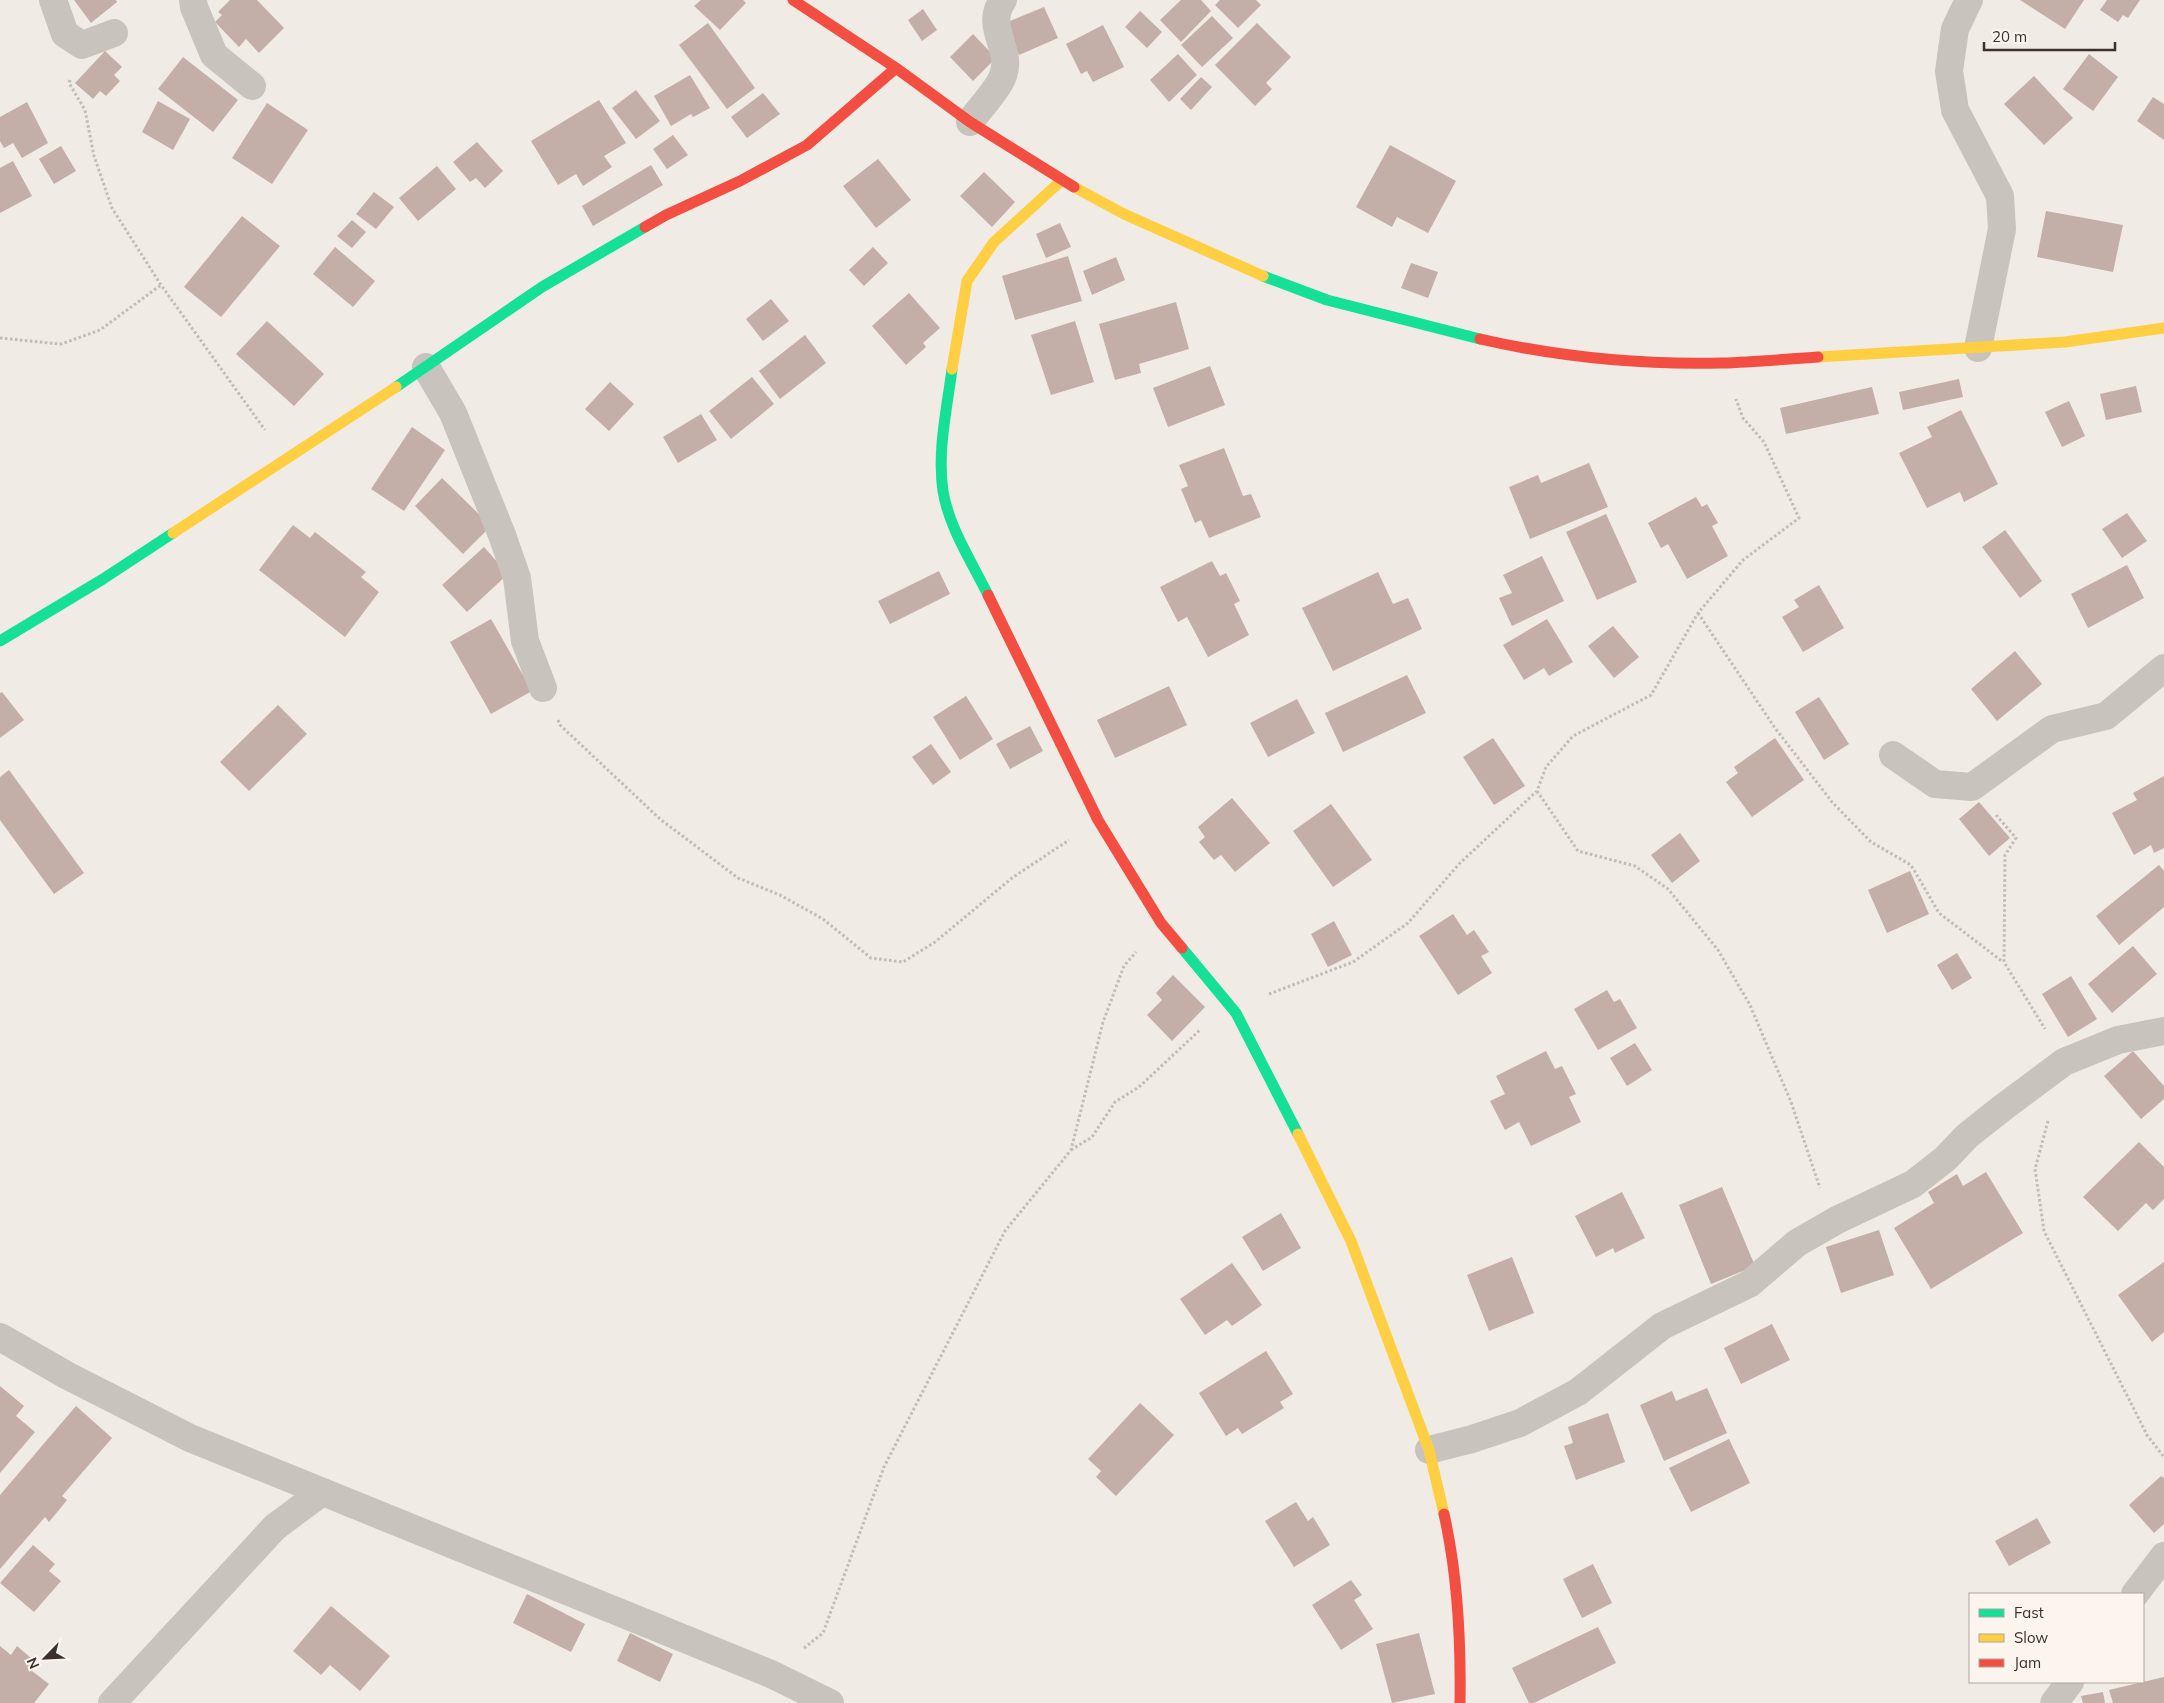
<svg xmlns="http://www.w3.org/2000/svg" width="2164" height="1703" font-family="Mulish,sans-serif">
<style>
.building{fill:#c3afa7}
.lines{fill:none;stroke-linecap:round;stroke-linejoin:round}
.path{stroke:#c2bbb6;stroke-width:3;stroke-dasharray:2.5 2.5;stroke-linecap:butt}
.street{stroke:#c9c3be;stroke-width:28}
.fast{stroke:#16e098;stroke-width:11}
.slow{stroke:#ffcf43;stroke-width:11}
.jam{stroke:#f24e42;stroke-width:11}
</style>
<rect width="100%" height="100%" fill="#f0ebe5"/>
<path class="building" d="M74,0H116L117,2L91,23Z
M230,0H257L284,28L259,53L246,39L239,47L215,22L222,15L218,12Z
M701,0H743L746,3L720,30L694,6Z
M1181,0H1201L1211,11L1181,42L1160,20Z
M1220,0H1256L1261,5L1238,28L1215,5Z
M2020,0H2084L2065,29Z
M2107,0H2140L2128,18L2123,15L2118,22L2100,10Z
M1044,7L1058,38L1019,55L1005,23Z
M923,9L937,30L922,41L908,20Z
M1140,11L1162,32L1147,48L1125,27Z
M1212,16L1233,38L1202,67L1181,45Z
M708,23L755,88L727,109L679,45Z
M1257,23L1291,57L1266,83L1272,89L1255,106L1215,65Z
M1103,25L1124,67L1093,82L1087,71L1081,74L1066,44Z
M973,34L996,58L973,81L950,57Z
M105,51L122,67L114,75L120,81L106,96L100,91L93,99L75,83Z
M1178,54L1197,75L1169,102L1150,80Z
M2089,54L2118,77L2093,111L2063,89Z
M183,57L238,100L213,132L158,89Z
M690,75L710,108L693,117L691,114L671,126L654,96Z
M2034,76L2073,118L2044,145L2004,104Z
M1201,77L1212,87L1191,110L1180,99Z
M636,90L660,121L636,139L612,108Z
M763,93L780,114L747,138L731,117Z
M2153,97L2164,104V140L2137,121Z
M599,100L626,143L604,156L612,167L583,186L576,174L558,185L531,141Z
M158,101L190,119L173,150L142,132Z
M27,102L48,143L22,158L13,143L4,148L0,141V117Z
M267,103L308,130L272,184L232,158Z
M673,135L688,155L667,169L653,149Z
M477,142L503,171L485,188L476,178L470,182L453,162Z
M1390,145L1456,181L1428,233L1397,217L1392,227L1356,207Z
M61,146L76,171L54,184L39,159Z
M878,159L911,200L876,228L843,186Z
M13,161L32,196L0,213V168Z
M651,165L663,185L593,226L582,206Z
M437,166L456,189L418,221L399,198Z
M984,172L1015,202L992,227L960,196Z
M374,192L394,207L376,229L356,214Z
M2046,211L2123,225L2113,272L2037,257Z
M242,216L280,246L221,317L184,287Z
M352,220L366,232L352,248L337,236Z
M1060,223L1071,247L1046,258L1036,234Z
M335,247L375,281L353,307L313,274Z
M873,247L888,263L864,286L849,270Z
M1068,256L1082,301L1015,320L1002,276Z
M1116,257L1125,280L1092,295L1083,271Z
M1411,263L1438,272L1428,298L1401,288Z
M909,293L940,328L923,343L926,347L906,365L872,326Z
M771,299L789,321L763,341L746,319Z
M1176,302L1189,349L1139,364L1141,373L1115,380L1099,324Z
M267,321L324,374L294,406L236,354Z
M1075,321L1094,382L1051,395L1031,335Z
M805,335L826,363L780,399L759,371Z
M1210,366L1225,405L1168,427L1153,388Z
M752,377L774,404L731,439L709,411Z
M1959,379L1963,397L1903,410L1899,392Z
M610,382L634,404L609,431L585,409Z
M2136,386L2142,412L2106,420L2100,394Z
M1872,387L1879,414L1786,434L1780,408Z
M2069,401L2085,436L2062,447L2045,412Z
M1961,410L1998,484L1964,502L1960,492L1927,508L1899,453L1932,437L1927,427Z
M701,414L717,440L678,463L663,437Z
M412,427L445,450L404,511L371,489Z
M1224,448L1243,496L1251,494L1261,517L1209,538L1201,520L1195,523L1181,489L1188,486L1179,465Z
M1589,463L1608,507L1530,539L1509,487L1538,475L1541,483Z
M442,478L491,526L463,554L415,506Z
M1696,497L1702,507L1707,504L1718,523L1712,526L1728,556L1687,579L1668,544L1661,548L1648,523Z
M2127,513L2147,541L2122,558L2102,529Z
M1606,514L1637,582L1597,600L1566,532Z
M293,525L310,538L315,532L366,572L361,577L379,592L345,637L259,570Z
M2005,530L2042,581L2020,598L1982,547Z
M484,547L508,574L467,612L442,585Z
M1542,556L1564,601L1512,626L1499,598L1512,593L1503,575Z
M1212,561L1220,576L1226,573L1240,601L1234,604L1249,635L1208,657L1187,617L1178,622L1160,587Z
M2127,565L2144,598L2088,628L2071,594Z
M939,571L950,594L890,624L878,601Z
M1378,572L1393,604L1408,598L1422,629L1333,671L1302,608Z
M1819,585L1844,628L1803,652L1782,617L1799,607L1794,600Z
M491,619L532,691L491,714L450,642Z
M1547,619L1573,662L1549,676L1544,668L1524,680L1503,645Z
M1613,626L1639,657L1614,678L1588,646Z
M2015,651L2042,684L1997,721L1971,689Z
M1407,675L1426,713L1343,752L1325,713Z
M1169,686L1187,725L1115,758L1097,720Z
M2,692L24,720L0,738V693Z
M966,696L993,739L960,760L933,717Z
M1819,697L1849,744L1824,760L1795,712Z
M1297,699L1315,733L1268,757L1250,723Z
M278,705L307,734L249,791L220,762Z
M1030,726L1043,751L1010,769L996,744Z
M1493,738L1525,786L1494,805L1463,757Z
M1775,738L1804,780L1752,817L1726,782L1738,773L1734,767Z
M931,744L951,772L933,785L912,757Z
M9,770L84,873L54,894L0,820V777Z
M2164,776V848L2154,853L2151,845L2134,855L2112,813L2137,800L2133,793Z
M1232,798L1270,843L1235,872L1221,855L1214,860L1199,842L1205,837L1198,827Z
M1979,802L2010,838L1989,856L1959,819Z
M1331,804L1372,860L1333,887L1293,831Z
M1680,833L1700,861L1672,883L1651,855Z
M2159,865L2164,871V907L2119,945L2096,916Z
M1910,871L1929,914L1887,933L1868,890Z
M1453,914L1467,935L1474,930L1489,952L1481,956L1492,973L1458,995L1419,936Z
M1334,921L1352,955L1328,967L1311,934Z
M2133,946L2157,974L2112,1013L2088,984Z
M1957,953L1972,978L1952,990L1937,965Z
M1173,975L1205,1007L1172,1041L1147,1015L1162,1000L1156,993Z
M2071,976L2097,1019L2068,1037L2042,994Z
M1607,990L1614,1002L1620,999L1637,1028L1598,1050L1574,1009Z
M1635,1043L1652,1070L1627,1086L1610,1058Z
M1546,1051L1555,1069L1562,1066L1576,1094L1569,1097L1581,1122L1531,1146L1519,1122L1505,1130L1490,1101L1505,1094L1496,1076Z
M2133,1051L2164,1086V1099L2141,1119L2104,1076Z
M2139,1142L2164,1167V1199L2153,1210L2146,1203L2118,1231L2083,1197Z
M1986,1172L2023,1233L1931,1289L1894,1228L1934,1203L1928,1192L1957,1174L1963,1186Z
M1722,1187L1755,1266L1711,1284L1679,1205Z
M1622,1192L1645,1238L1615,1253L1613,1248L1596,1257L1575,1216Z
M1281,1213L1301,1248L1263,1271L1242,1237Z
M1879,1230L1894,1275L1841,1293L1826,1247Z
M1512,1257L1534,1313L1489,1331L1467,1275Z
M2164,1262V1332L2152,1342L2118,1295Z
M1232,1263L1262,1305L1232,1326L1227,1320L1205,1335L1180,1299Z
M1772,1324L1790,1360L1741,1384L1724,1348Z
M1266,1351L1293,1394L1280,1402L1284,1408L1242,1434L1238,1428L1226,1436L1199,1393Z
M0,1386L24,1406L16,1416L35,1432L0,1473Z
M1707,1388L1727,1433L1664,1461L1640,1405L1672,1391L1676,1401Z
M1140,1403L1174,1435L1116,1496L1096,1477L1101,1471L1088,1459Z
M76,1406L112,1438L62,1496L67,1500L49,1522L45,1517L0,1569V1495Z
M1608,1413L1625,1462L1576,1480L1564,1446L1573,1443L1568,1427Z
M1729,1439L1750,1483L1691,1512L1669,1468Z
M2161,1476L2164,1478V1524L2154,1533L2129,1505Z
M1296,1502L1308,1521L1313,1517L1330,1545L1294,1567L1265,1521Z
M2037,1518L2051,1543L2009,1566L1995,1541Z
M33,1545L55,1564L49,1571L61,1581L34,1612L0,1583Z
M1593,1564L1612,1603L1582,1618L1563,1579Z
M1351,1580L1362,1595L1354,1600L1373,1629L1341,1650L1312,1605Z
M527,1594L585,1624L571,1652L513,1623Z
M331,1606L390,1656L360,1691L330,1665L321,1675L293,1651Z
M1598,1627L1616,1663L1534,1703H1529L1512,1668Z
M630,1633L673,1654L660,1682L617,1661Z
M1419,1633L1435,1694L1392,1703L1376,1644Z
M0,1646L11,1655L17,1646L38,1664L32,1671L49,1684L34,1703H0Z
M2164,1677V1703H2113L2109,1690Z
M2103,1692L2105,1703H2083L2081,1696Z"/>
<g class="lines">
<path class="path" d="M70,80L69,83L85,110L94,156L112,208L161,285L265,430
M0,338L61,344L100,330L161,285
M1698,613L1775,728L1832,802L1871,842L1911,865L1939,913L2003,962
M558,720L560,725L660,819L738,878L780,895L823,919L871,958L903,962L935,942L1012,878L1069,840
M1537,791L1578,851L1635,866L1668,889L1718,950L1750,1005L1791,1102L1820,1188
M1996,815L2016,838L2005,855L2004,962L2045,1029
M1269,994L1353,962L1408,923L1459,864L1537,791L1546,767L1573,736L1651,695L1698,613L1743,560L1799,518L1764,442L1743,418L1736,399
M2048,1121L2035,1169L2044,1231L2147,1435L2164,1457
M1071,1150L1092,1137L1115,1102L1139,1087L1201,1029
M804,1648L823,1633L884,1467L1005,1231L1071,1150L1103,1022L1124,966L1136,952"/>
<path class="street" d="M53,0L65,34L82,45L114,33
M193,0L194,7L214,55L252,86
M1969,0L1955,29L1949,71L1955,110L2000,196L2002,229L1978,348
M970,122C979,109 996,92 1002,78C1015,50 983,28 1003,0
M426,367L453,413L502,535L517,578L525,641L543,688
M1893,755L1935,784L1972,787L2052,729L2106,716L2164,668
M0,1337L68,1376L190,1438L771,1674L830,1703
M1429,1450L1472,1439L1520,1423L1578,1392L1662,1326L1749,1284L1797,1243L1837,1220L1913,1184L1945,1159L1967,1136L2001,1109L2064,1062L2118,1040L2164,1031
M2135,1594L2164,1556
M112,1703L275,1527L322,1492
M2054,1703L2070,1682"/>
<path class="fast" d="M1263,276L1327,300L1480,339
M952,369C947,409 937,451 943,491C949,528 972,562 988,595
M396,387L542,287L645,227
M0,641L103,579L173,533
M1182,948L1236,1013L1298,1134"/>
<path class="slow" d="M1074,187L1124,214L1263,276
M1818,357L2065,342L2164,328
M952,369L967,281L994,242L1062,180
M173,533L396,387
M1298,1134L1351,1241L1429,1450L1444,1514"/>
<path class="jam" d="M793,0L896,68L970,122L1074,187
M645,227L666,215L740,181L807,145L896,68
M1480,339C1559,357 1641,365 1722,363C1754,362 1786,359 1818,357
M988,595L1098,820L1161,923L1182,948
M1444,1514C1458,1576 1461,1639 1460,1703"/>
</g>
<rect x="1969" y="1593" width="175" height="90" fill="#fbf5ee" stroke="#aea6a0"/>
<rect x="1979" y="1609" width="25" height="8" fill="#16e098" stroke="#aea6a0"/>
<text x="2014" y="1618" font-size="15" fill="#3b302b">Fast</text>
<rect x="1979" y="1634" width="25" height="8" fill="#ffcf43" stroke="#aea6a0"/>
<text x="2014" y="1643" font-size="15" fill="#3b302b">Slow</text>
<rect x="1979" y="1659" width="25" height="8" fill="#f24e42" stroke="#aea6a0"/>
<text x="2014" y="1668" font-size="15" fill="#3b302b">Jam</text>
<g transform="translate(45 1658) rotate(246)" stroke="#fbf5ee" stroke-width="4" paint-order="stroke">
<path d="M0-4L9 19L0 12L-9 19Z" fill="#3b302b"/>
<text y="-8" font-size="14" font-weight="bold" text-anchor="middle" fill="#3b302b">N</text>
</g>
<path d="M1984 42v8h131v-8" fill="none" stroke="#3b302b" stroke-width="2.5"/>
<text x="1992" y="42" font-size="15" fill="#3b302b" stroke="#fbf5ee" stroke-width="4" paint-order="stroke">20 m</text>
</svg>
